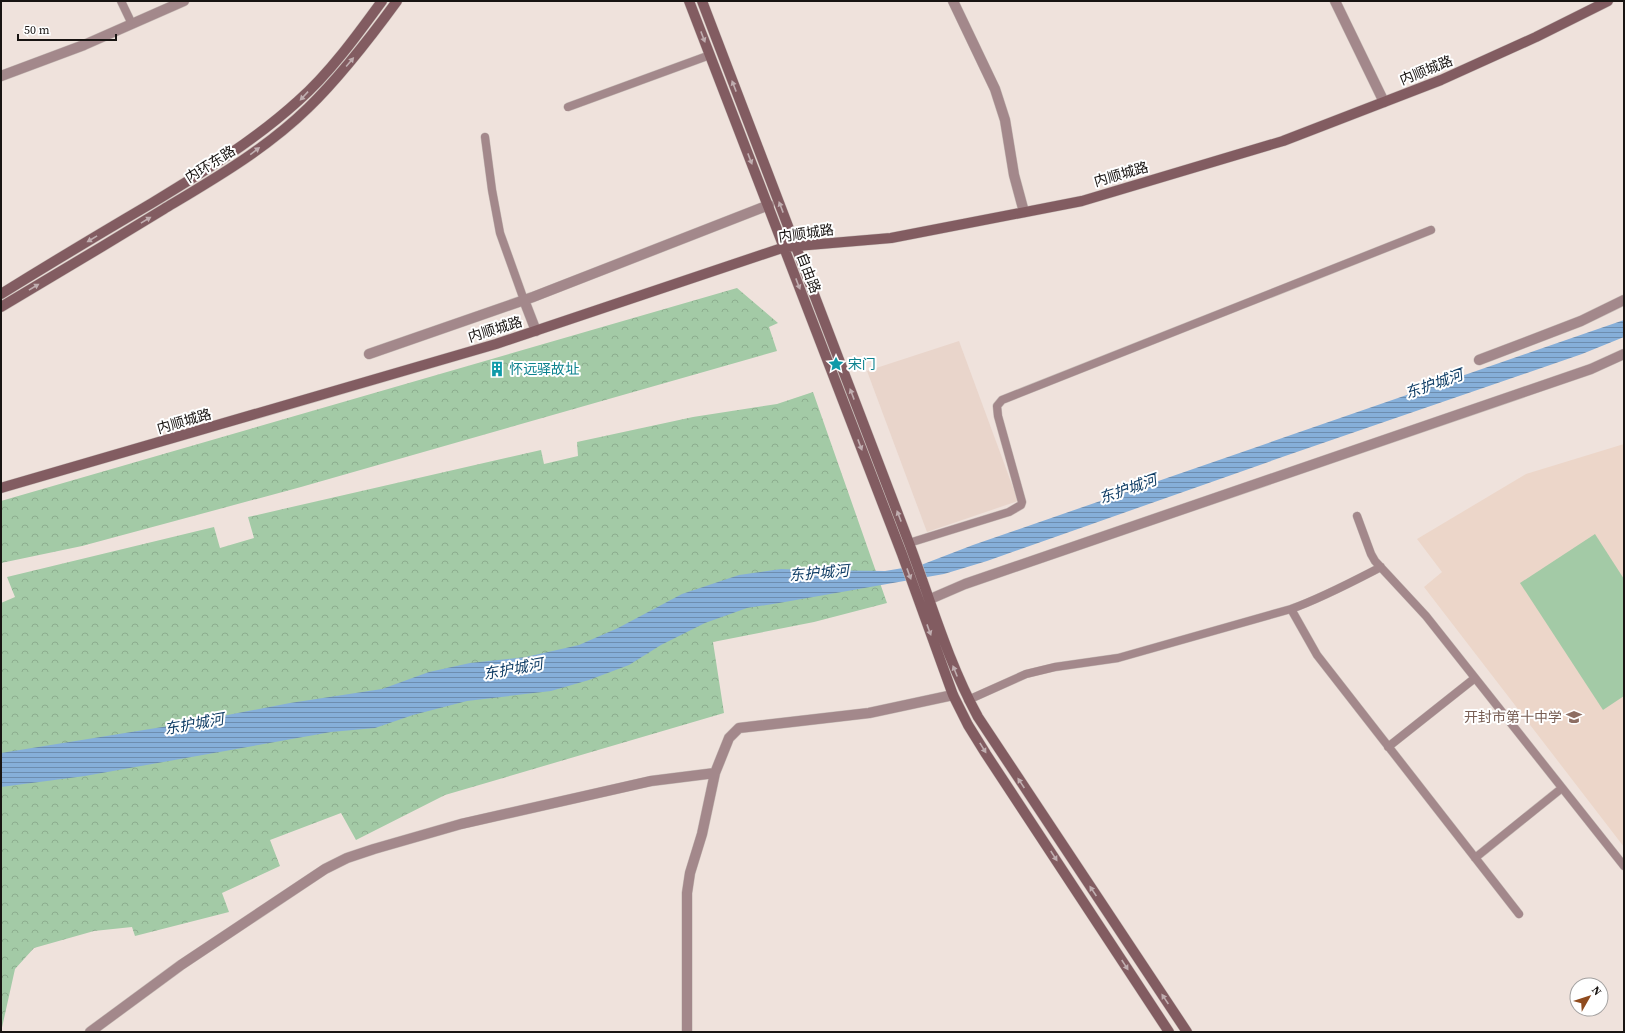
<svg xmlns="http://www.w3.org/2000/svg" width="1625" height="1033" font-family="'Source Serif 4','Noto Sans SC',serif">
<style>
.built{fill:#e9d5cb}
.education{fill:#ecd6c9}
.park{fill:url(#park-crowns)}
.pitch{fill:#a3caa6}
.water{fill:url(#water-rules)}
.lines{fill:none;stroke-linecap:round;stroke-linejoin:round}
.lane-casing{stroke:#c8bdb8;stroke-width:9}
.street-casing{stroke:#c8bdb8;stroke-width:11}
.secondary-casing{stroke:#c8bdb8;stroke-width:11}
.lane{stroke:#a3888b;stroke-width:8}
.street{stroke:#a3888b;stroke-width:10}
.secondary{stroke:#825c61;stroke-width:10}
.oneway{fill:#c0aeb0}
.labels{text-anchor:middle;stroke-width:4;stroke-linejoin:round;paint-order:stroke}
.street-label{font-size:14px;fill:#181412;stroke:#fff}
.culture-label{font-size:14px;fill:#0d838f;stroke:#fff;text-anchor:start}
.education-label{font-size:14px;fill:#785e54;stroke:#fff;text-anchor:end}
.water-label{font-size:15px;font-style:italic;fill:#123f67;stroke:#fff}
</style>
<defs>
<pattern id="park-crowns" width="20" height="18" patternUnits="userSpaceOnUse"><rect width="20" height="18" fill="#a3caa6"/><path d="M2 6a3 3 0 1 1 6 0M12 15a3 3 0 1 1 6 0" fill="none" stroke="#8cad8e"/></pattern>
<pattern id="water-rules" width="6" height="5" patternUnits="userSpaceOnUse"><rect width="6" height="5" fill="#86afd9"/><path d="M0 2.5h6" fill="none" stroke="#6d8daf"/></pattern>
</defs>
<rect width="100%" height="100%" fill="#efe2dc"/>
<path class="built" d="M959,341L1018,501L927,532L867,371Z"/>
<path class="education" d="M1624,444V847L1424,587L1442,572L1417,539L1526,474Z"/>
<path class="park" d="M737,288L778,323L769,327L777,351L301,487L82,546L1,563V501Z
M813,392L887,603L814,622L713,642L724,713L445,795L356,840L341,813L270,840L280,866L222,893L229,912L135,936L132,927L94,931L34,948L15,969L1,1032V603L15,597L7,577L214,527L220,548L254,538L248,517L541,450L544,464L578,456L577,442L693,417L777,404Z"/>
<path class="pitch" d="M1595,534L1624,579V696L1603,710L1520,583Z"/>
<path class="water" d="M1624,320V337L1582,354L1288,455L987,561L944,574L779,603L747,608L705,623L661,645L629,665L589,680L551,691L467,701L413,715L375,728L331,732L85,776L1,787V753L181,724L290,703L382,689L429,672L470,663L526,657L579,645L618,628L682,594L739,575L781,569L808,570L885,571L921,565L973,545Z"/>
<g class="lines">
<defs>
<path id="lane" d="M121,1L132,24
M568,107L710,55
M485,137L492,190L500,233L524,300
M1357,516L1371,554L1375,561L1426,616L1624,866
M909,543L1009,512L1021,505L1022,502L998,416L997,406L1002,400L1431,230
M1291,609L1317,655L1519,914
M968,700L1026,674L1055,667L1118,658L1291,609C1322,598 1352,582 1381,567
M1388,747L1475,678
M1475,858L1562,788"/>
<path id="street" d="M953,1L995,89L1005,120L1014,175L1024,212
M1335,1L1384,102
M1,76L84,45L184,1
M524,300L536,331
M369,354L533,297L769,205
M1479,360L1581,321L1624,300
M928,600L965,584L1591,369L1624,354
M90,1032L181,965L325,869L347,858L374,849L461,824L651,781L715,773
M687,1032V893L690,873L702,834L715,773L729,738L739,728L869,713L953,695"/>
<path id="secondary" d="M689,1L902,554L953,695L968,725L986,754L1169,1032
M702,1L909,543C931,602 948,662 978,717L1187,1032
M1,294C51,263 101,233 152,203C203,172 254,141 298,101C329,74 358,34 382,1
M1,307C55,275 110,242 164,209C214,179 266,149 308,108C341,76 370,38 397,1
M1,488L496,344L785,247L891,238L1082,201L1283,141L1441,80L1536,37L1608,1"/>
</defs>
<use href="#lane" class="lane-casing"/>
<use href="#street" class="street-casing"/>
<use href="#secondary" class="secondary-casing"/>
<use href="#lane" class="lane"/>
<use href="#street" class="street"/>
<use href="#secondary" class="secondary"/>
</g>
<defs><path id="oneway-solid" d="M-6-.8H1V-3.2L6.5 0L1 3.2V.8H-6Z"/></defs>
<g class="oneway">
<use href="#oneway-solid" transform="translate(703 37) rotate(69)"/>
<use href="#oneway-solid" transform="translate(350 62) rotate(-50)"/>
<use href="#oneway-solid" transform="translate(734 86) rotate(-111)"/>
<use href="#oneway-solid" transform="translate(304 96) rotate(133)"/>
<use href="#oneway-solid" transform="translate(255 151) rotate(-37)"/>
<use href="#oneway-solid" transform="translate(750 159) rotate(69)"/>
<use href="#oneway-solid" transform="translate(781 207) rotate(-111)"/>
<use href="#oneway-solid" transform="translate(146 220) rotate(-31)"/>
<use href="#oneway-solid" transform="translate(92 239) rotate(149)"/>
<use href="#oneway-solid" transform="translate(798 284) rotate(69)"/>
<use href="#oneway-solid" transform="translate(34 287) rotate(-31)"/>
<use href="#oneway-solid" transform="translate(852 394) rotate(-111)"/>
<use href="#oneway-solid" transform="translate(860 445) rotate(69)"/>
<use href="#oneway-solid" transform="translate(899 516) rotate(-111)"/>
<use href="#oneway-solid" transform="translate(909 574) rotate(70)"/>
<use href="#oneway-solid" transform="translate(929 630) rotate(70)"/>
<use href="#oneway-solid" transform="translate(955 671) rotate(-112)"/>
<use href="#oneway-solid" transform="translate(983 748) rotate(58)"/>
<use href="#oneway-solid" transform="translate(1021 783) rotate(-124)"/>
<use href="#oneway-solid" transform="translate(1054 856) rotate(57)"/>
<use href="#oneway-solid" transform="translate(1093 891) rotate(-124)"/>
<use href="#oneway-solid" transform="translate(1125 965) rotate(57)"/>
<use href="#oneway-solid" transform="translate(1165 999) rotate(-124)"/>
</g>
<defs>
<symbol id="sight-bare" viewBox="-9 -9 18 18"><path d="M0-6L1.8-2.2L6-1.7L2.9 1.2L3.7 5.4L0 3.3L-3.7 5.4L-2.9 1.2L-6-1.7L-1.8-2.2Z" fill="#0f9aa8" stroke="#fff" stroke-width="2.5" paint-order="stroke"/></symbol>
<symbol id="building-bare" viewBox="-9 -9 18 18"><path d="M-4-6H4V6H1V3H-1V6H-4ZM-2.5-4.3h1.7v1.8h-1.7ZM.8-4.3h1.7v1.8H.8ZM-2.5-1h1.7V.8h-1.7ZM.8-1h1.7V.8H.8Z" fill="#0f9aa8" stroke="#fff" stroke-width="2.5" paint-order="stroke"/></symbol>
<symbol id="school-bare" viewBox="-9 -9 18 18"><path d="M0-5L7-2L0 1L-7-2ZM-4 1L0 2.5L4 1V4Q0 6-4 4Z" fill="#8d6e63" stroke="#fff" stroke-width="2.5" paint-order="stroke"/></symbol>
</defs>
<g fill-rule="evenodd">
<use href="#sight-bare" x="825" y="353" width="22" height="22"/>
<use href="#building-bare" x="486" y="358" width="22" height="22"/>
<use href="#school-bare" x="1563" y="706" width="22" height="22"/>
</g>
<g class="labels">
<g class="street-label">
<text transform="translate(1426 70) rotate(-22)" y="5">内顺城路</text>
<text transform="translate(210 164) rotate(-32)" y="5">内环东路</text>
<text transform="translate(1121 174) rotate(-16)" y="5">内顺城路</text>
<text transform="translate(806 233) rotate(-8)" y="5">内顺城路</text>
<text transform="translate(809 273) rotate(69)" y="5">自由路</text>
<text transform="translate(495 329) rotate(-17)" y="5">内顺城路</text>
<text transform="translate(184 421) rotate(-16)" y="5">内顺城路</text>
</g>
<g class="culture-label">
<text x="848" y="369">宋门</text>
<text x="509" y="374">怀远驿故址</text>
</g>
<g class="education-label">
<text x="1562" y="722">开封市第十中学</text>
</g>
<g class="water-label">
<text transform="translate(1434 384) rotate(-19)" y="5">东护城河</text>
<text transform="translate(1128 489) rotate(-19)" y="5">东护城河</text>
<text transform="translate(819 573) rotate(-5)" y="5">东护城河</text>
<text transform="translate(513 669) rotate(-10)" y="5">东护城河</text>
<text transform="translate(194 724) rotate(-10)" y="5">东护城河</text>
</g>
</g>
<rect width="1625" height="1033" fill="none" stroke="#181412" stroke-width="4"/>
<g transform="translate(1589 997) rotate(51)"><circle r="19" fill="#ffffff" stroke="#a3a1a0"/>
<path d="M0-3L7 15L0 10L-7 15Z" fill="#8f4b1e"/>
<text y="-6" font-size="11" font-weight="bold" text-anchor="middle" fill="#181412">N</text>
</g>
<path d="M18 34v6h98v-6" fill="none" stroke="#181412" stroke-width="2"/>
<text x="24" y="34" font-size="12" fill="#181412" stroke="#ffffff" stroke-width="3" paint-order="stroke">50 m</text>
</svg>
